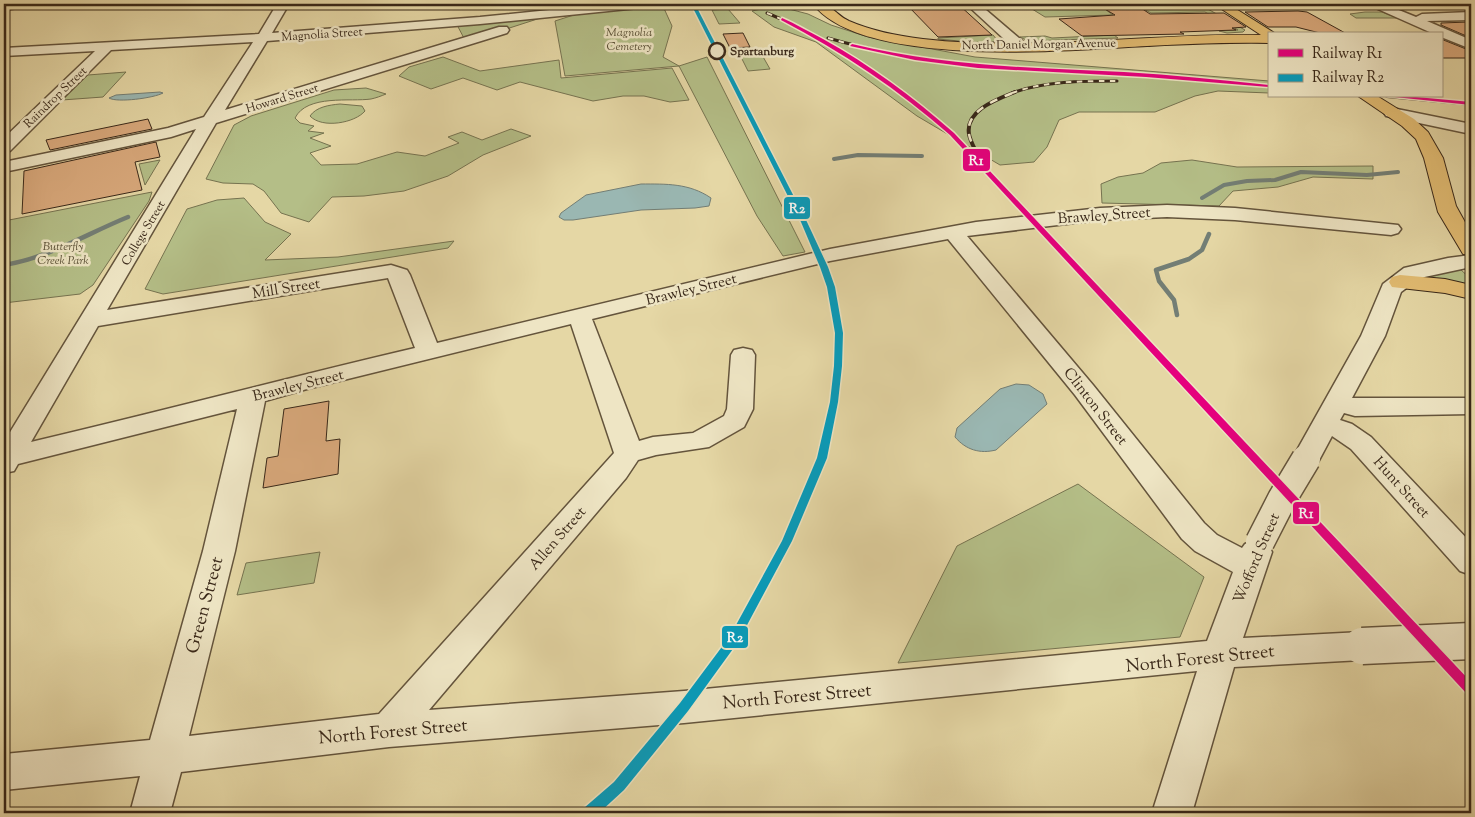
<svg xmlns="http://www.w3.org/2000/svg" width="1475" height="817" font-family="'Sorts Mill Goudy',serif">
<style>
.green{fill:#b4be87;stroke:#767350}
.water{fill:#9ab7b2;stroke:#737e75}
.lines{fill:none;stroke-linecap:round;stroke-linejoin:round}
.stream-far1{stroke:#737e75;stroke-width:4}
.stream{stroke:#737e75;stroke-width:4.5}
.building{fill:#d9a97c;stroke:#392819}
.minor-casing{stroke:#64543c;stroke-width:3}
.major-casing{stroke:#392819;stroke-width:2}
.minor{fill:#eee5c4;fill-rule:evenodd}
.major{fill:#e2bc72;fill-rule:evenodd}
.rail-far4-casing{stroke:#392819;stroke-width:3}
.rail-far3-casing{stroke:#392819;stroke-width:4}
.rail-far2-casing{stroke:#392819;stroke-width:4.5}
.rail-far1-casing{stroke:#392819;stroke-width:5.5}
.rail-casing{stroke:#392819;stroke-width:7}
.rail-far4{stroke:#eee5c4;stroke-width:2;stroke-dasharray:5.5;stroke-linecap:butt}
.rail-far3{stroke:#eee5c4;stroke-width:2.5;stroke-dasharray:8;stroke-linecap:butt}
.rail-far2{stroke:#eee5c4;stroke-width:3;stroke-dasharray:9;stroke-linecap:butt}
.rail-far1{stroke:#eee5c4;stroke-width:4;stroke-dasharray:12;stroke-linecap:butt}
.rail{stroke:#eee5c4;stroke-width:5;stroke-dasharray:16;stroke-linecap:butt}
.minor-bridge-far1-casing{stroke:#64543c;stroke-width:31;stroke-linecap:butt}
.minor-bridge-casing{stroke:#64543c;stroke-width:39;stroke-linecap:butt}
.minor-bridge-far1{stroke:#eee5c4;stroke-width:28}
.minor-bridge{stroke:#eee5c4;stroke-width:36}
.rail-1-casing{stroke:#eee5c4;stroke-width:3}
.rail-2-casing{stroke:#eee5c4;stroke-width:3}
.rail-1{fill:#e5007d;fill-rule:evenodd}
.rail-2{fill:#069cbc;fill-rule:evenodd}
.stop-dot{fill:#eee5c4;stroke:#392819;stroke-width:2.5}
.labels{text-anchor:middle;stroke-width:5;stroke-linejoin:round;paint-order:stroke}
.far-park-label{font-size:12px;font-style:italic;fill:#584e34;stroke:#eee5c4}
.far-street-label{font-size:12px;fill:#392819;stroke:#eee5c4}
.far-stop-label{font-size:12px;font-weight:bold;fill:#392819;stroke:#eee5c4;text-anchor:start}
.street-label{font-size:15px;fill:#392819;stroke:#eee5c4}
.near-street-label{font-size:18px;fill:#392819;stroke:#eee5c4}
.line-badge{stroke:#eee5c4;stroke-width:2}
.badge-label{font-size:14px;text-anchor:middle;font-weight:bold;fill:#fff}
</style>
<rect width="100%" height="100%" fill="#e5d7a5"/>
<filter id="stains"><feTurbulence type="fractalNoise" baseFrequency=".004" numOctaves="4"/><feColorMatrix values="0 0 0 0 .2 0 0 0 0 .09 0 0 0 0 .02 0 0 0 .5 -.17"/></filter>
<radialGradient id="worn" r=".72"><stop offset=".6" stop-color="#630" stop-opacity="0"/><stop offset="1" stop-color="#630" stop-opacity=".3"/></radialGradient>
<path class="green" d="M662,4L672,26L663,57L679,66L707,57L805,252L783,256L757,216L679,66L565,76L555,21L580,13Z
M1024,4H1199L1245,30L1243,32L1227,33L1219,31L1238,30L1205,12L1151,13L1138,6L1102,7L1113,15L1045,17Z
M766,8L789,9L808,14L831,25L868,37L975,57L1269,81V93L1218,91L1195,96L1155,112H1079L1059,120L1047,147L1034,162L1000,165L917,116L816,42L774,27L752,11Z
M728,9L740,23L719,24L712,10Z
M1365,12H1382L1398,18H1356L1350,14Z
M556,13L466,42L456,23Z
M993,35L998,41L980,43L938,39V38Z
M1114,35L1118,38L1028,41L1020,37L1045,36L1052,38Z
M758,48L770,69L748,71L737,49Z
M443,57L480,71L559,60L561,78L672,68L689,100L670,102L644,96H623L593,101L520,82L497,90L463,78L431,89L399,76L409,67Z
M126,72L103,97L62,100L88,75Z
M366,88L386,94C381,96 376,98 371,99C351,102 307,94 295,118L300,123L314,126L308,131L324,133L310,138L331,146L310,153L321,165L357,164L397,152L425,156L459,143L448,137L462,132L482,140L511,129L531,136L483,155L448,176L404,191L364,196L332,197L309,222L281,213L264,191L253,184L223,183L206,179L234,125L251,116L334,90Z
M340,104L362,106L365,111C355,123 322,129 310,116C316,107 329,105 340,104Z
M160,160L145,185L139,164Z
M1192,160L1237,167L1373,166V179L1313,177L1278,187L1233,191L1219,206L1102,203L1101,184L1118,177L1143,173L1161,163Z
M152,192L149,201L93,285L80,294L4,303V221Z
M244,198L265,222L291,234L265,260L338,257L454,241L448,248L163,294L145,289L187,209L217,200Z
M1460,269L1471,279V285L1426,278L1440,272Z
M1078,484L1204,577L1180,637L898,663L957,546Z
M320,552L314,583L237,595L246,563Z"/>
<path class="water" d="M160,92L163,93C154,98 117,103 109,98L116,95Z
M641,184C666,184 689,183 711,198L709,206L695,208L641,210L573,220H564L559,217L561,213L586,195Z
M1016,384L1029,385L1043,394L1047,404L996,450C980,454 966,450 955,437L957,428L1000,389Z"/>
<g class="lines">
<path class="stream-far1" d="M834,159L858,155L922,156
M1202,198L1224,185L1247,181L1275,180L1301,172L1367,175L1398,172"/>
<path class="stream" d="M4,265C49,258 86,234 128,217
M1177,315L1174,300L1159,281L1156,270L1189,259L1202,250L1209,234"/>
</g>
<path class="building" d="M958,4L992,35L938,37L907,5Z
M1138,6L1150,14L1224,13L1246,27L1232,28L1236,30L1180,32L1184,34L1082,36L1059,19L1115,15L1103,8Z
M1298,11L1307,12L1347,34H1324L1296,27H1268L1245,12Z
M1469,22H1471V38L1441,25V23Z
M743,33L750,47L730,48L723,34Z
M1441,39L1471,51V58H1441Z
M148,119L152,129L50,150L46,140Z
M156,142L160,157L135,162L142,190L22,214L24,171Z
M329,401L326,441L340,439L338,474L263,488L267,458L278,456L284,409Z"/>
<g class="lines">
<defs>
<path id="minor" d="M277,4H289L272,33L480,17L608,4H644L638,8L480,24L267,41L225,110L499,27H507L509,30L507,33L216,123L107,310L391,265L407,270L410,275L437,343L830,249L976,222L1100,208L1167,205L1235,208L1398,225L1401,229L1398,233L1391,235L1235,220L1167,217L1100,220L967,236L1093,385L1204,523L1217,535L1242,548L1245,544L1256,540L1267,544L1272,552L1243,638L1362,632L1374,636L1379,646L1374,656L1362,660L1234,667L1192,813H1152L1197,671L684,723L389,747L181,772L170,813H130L140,776L4,790V754L150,740L203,551L237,409L18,464L14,471L4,473V442L196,129L171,137L4,172V162L168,128L204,117L253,42L111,50L10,151L4,152V138L95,51L4,56V48L259,34ZM948,239L1075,395L1182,539L1195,551L1233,572L1207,641L684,691L429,710L626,478L638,460L656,455L709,447L744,427L753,409L755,355L752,350L743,348L734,350L731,355L727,409L724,416L693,433L653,437L639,441L592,319L830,261ZM388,278L415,348C287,378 159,412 31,442L98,326ZM571,324L614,453L379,714L189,736L235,551L265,401L307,389Z
M966,4H979L1026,44L1028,47L1026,50H1016Z
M1369,4H1384L1416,17L1422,14L1471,12V20L1427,21L1471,40V49L1441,37V34H1434L1371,6Z
M1392,108L1471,124V134L1386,116L1384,113L1386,110Z
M1471,255V267L1420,278L1401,292L1385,336L1352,398H1471V414L1355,416L1344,413L1340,420L1352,424L1371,437L1471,543V575L1460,571L1351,449L1332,436L1316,466L1306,468L1296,466L1292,459L1361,336L1383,284L1404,268L1448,258Z"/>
<path id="major" d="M4,4H31L25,8L4,10Z
M813,4C833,3 833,13 849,21C872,31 898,36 923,39C1035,52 1148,33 1261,35L1214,4H1228L1276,34H1269V43C1228,42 1188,44 1147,46C1071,50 863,69 813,4Z
M1358,96H1377L1414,119L1428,132L1443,158L1456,206L1471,233V255L1463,254L1438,212L1424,158L1416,139L1402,126Z
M1400,275L1445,279L1471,285V299L1445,293L1392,287L1389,282L1392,277Z"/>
</defs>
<use href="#minor" class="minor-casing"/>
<use href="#major" class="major-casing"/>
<use href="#minor" class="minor"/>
<use href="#major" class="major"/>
<defs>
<path id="rail-far4" d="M693,4L738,93
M767,13L788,22
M782,19L850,57L903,93
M828,38C927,67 1023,69 1125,74C1173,76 1221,82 1269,86
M1012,93C1044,81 1083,81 1117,81"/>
<path id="rail-far3" d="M738,92L799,212
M902,92L952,134L1025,212
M1387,96L1471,104
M978,156C975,149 970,141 969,134C965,110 998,99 1015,92"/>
<path id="rail-far2" d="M799,211C826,266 840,304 838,366
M1024,211L1169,366"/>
<path id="rail-far1" d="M1167,365L1353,563
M775,563C793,530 810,494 822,459C832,429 835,395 838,365"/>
<path id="rail" d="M1352,562L1471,690
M589,813C641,766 695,698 733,640C749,615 762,588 776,562"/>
</defs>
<use href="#rail-far4" class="rail-far4-casing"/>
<use href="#rail-far3" class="rail-far3-casing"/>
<use href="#rail-far2" class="rail-far2-casing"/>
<use href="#rail-far1" class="rail-far1-casing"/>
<use href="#rail" class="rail-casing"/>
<use href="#rail-far4" class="rail-far4"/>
<use href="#rail-far3" class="rail-far3"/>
<use href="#rail-far2" class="rail-far2"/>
<use href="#rail-far1" class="rail-far1"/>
<use href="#rail" class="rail"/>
<defs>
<path id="minor-bridge-far1" d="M1260,542L1282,499L1306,459"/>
<path id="minor-bridge" d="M1362,646L1471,641"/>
</defs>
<use href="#minor-bridge-far1" class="minor-bridge-far1-casing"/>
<use href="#minor-bridge" class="minor-bridge-casing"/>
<use href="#minor-bridge-far1" class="minor-bridge-far1"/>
<use href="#minor-bridge" class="minor-bridge"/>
<defs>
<path id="rail-1" d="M782,18C796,24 809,32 823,39C870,65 913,97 954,133L1471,682V695L1467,694L950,135C898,89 842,52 781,20Z
M852,44C943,66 1031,68 1124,72C1173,75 1221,80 1269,85V87L1146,77L978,68L915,60L850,46Z
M1385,96H1405L1471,102V105Z"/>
<path id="rail-2" d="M691,4H695L807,222L828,267L835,287L843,333L842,366L838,402L827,458L792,541L738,642L688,711L624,790L599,813H582L584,808L614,782L680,703L730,636L782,541L817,458L830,402L834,366L835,333L827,287L820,267L801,222Z"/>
</defs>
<use href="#rail-1" class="rail-1-casing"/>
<use href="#rail-2" class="rail-2-casing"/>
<use href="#rail-1" class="rail-1"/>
<use href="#rail-2" class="rail-2"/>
</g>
<circle class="stop-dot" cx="717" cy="51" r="8"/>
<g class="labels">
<g class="far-park-label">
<text x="629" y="36">Magnolia<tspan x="629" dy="14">Cemetery</tspan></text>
<text x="63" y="250">Butterfly<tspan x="63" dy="14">Creek Park</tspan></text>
</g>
<g class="far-street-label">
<text transform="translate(322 34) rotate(-4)" y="4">Magnolia Street</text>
<text transform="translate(1039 44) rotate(-1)" y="4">North Daniel Morgan Avenue</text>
<text transform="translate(55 97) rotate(-44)" y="4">Raindrop Street</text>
<text transform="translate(282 98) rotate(-17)" y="4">Howard Street</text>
<text transform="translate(143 233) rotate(-59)" y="4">College Street</text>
</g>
<g class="far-stop-label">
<text x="730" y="55">Spartanburg</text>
</g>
<g class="street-label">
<text transform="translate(1104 215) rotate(-4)" y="5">Brawley Street</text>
<text transform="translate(286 288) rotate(-9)" y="5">Mill Street</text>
<text transform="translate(691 289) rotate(-14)" y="5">Brawley Street</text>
<text transform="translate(298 385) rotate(-14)" y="5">Brawley Street</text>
<text transform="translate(1096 406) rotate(52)" y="5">Clinton Street</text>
<text transform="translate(1402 487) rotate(48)" y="5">Hunt Street</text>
<text transform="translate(557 538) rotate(-49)" y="5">Allen Street</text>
<text transform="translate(1256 558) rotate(-67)" y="5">Wofford Street</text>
</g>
<g class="near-street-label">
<text transform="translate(204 605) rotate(-75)" y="6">Green Street</text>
<text transform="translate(1200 658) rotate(-6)" y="6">North Forest Street</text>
<text transform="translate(797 696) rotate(-5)" y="6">North Forest Street</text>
<text transform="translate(393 731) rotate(-5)" y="6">North Forest Street</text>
</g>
</g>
<g class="line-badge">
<rect x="962" y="148" width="29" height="24" rx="5" fill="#e5007d"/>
<rect x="783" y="196" width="28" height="24" rx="5" fill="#069cbc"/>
<rect x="1292" y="501" width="28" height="24" rx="5" fill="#e5007d"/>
<rect x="721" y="625" width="28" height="24" rx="5" fill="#069cbc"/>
</g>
<g class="badge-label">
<text x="976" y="165">R1</text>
<text x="797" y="213">R2</text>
<text x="1306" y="518">R1</text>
<text x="735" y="642">R2</text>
</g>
<rect width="1475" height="817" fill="none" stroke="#e5d7a5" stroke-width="20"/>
<rect x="5" y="5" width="1465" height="807" fill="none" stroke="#392819" stroke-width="2.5"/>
<rect x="10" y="10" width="1455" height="797" fill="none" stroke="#392819"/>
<rect x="1268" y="32" width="175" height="65" fill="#eee5c4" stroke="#a69980"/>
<rect x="1278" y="49" width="25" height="8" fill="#e5007d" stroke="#a69980"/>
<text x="1312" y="58" font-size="15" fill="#392819">Railway R1</text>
<rect x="1278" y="74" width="25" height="8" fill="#069cbc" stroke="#a69980"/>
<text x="1312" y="82" font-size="15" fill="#392819">Railway R2</text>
<rect width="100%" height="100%" filter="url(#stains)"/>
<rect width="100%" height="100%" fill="url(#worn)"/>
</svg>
